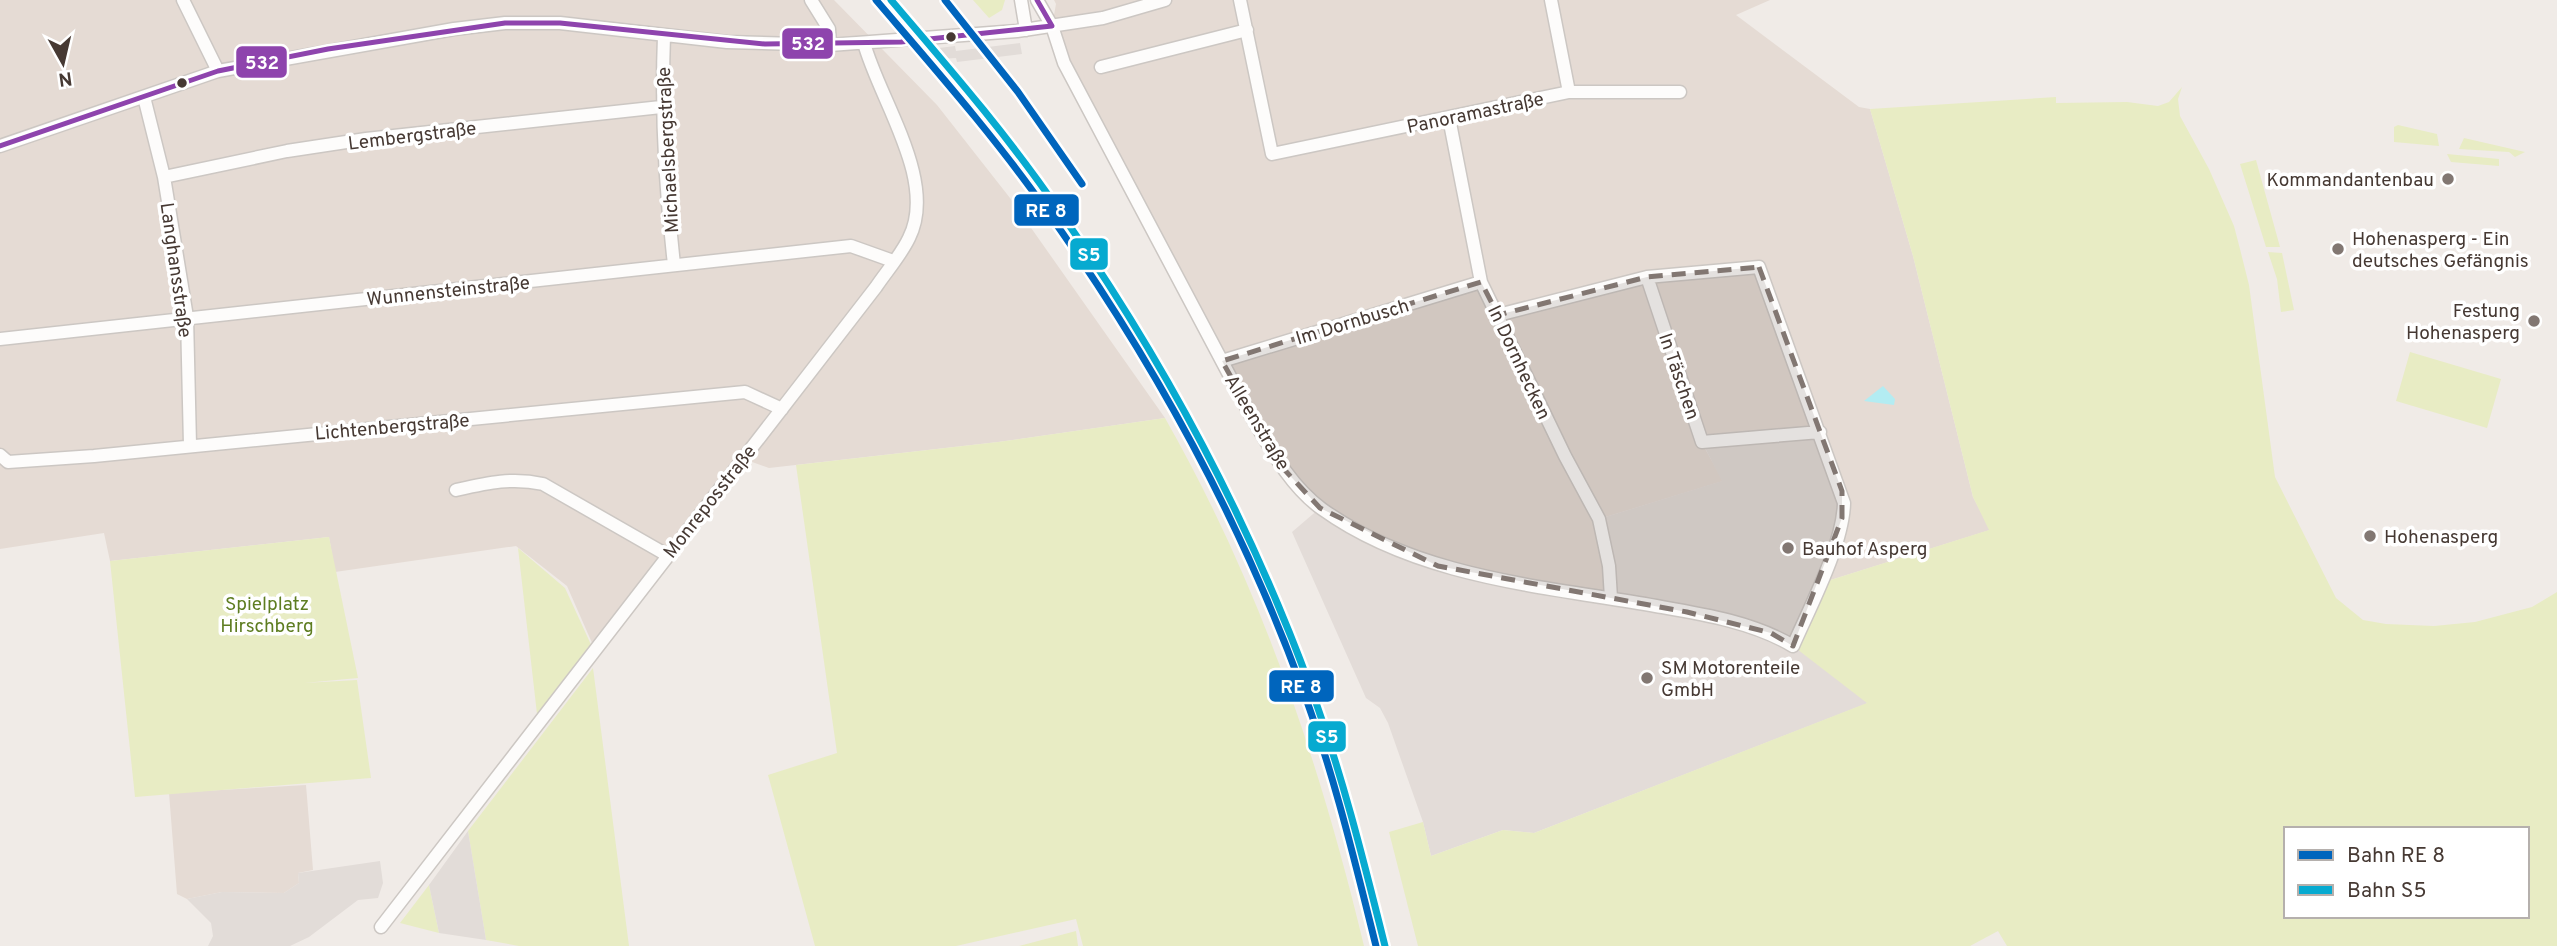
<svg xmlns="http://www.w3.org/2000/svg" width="2557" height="946" font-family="Overpass,sans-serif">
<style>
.residential{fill:#e5dbd4}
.industrial{fill:#e3dcd8}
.green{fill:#e8ecc4;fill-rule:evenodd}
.parking{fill:#e2dcd8}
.water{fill:#b3ecf2}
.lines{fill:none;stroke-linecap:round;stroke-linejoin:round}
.minor-casing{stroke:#ccc7c3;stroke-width:15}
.minor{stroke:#fdfcfb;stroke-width:12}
.bus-1-casing{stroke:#fff;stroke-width:10}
.bus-1{stroke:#8e44ad;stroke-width:5}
.rail-1-casing{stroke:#fff;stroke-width:12}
.rail-2-casing{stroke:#fff;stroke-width:12}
.rail-1{stroke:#0065bd;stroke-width:7}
.rail-2{stroke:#07aad0;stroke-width:7}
.marked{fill:#827772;fill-opacity:0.2;stroke:#827772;stroke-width:5;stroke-dasharray:14 9;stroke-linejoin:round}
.bus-dot{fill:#463933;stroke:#fff;stroke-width:2.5}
.poi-dot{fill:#827772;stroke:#fff;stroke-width:2.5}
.labels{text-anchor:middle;stroke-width:7;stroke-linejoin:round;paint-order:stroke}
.street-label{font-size:19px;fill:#463933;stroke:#fff}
.poi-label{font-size:19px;fill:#463933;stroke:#fff;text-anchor:start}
.park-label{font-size:19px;fill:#5e7d21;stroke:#fff}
.line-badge{stroke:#fff;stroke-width:2.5}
.badge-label{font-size:19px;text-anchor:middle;font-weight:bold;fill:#fff}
</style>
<rect width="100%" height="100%" fill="#f0ebe7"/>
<path class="residential" d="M0,0H834L937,105L1010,198L1165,418L998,442L769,468L741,458L596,652L567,586L516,546L335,572L329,537L110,561L104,533L0,549Z
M1054,0H1770L1736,15L1859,107L1870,109L1913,256L1973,497L1990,530L1821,583L1702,443L1723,481L1599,519L1611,598L1438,566L1320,508L1251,416L1052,26L1056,4Z
M306,785L313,870L298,873L299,883L284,893L222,892L187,899L177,894L169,793Z"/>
<path class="industrial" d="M1820,432L1844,503L1821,583L1868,703L1534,833L1503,830L1431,856L1423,822L1388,723L1380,708L1366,698L1292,532L1320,508L1438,566L1611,598L1599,519L1722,481L1702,442Z"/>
<path class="green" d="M973,0H1005L1002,10L989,18Z
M2182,87L2178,99L2180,116L2209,169L2234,226L2240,249L2249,285L2275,477L2336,598L2363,620L2386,624L2434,626L2475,622L2532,607L2557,592V946H2007L1998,931L1970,946H1418L1389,832L1423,822L1431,856L1503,830L1534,833L1867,703L1793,646L1821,583L1989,530L1973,497L1913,256L1870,109L2056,97V103L2127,102L2158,106L2169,102ZM2286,829H2527V916H2286Z
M2398,125L2437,134L2439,146L2394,142V127Z
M2464,138L2525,152L2515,157L2509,152L2459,149Z
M2447,154L2499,159V166L2451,162Z
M2256,160L2280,247H2266L2240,164Z
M2268,252L2282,253L2294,310L2281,312L2277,279Z
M2410,352L2501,379L2487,428L2396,401Z
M1165,418C1259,583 1320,762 1364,946H1083L1076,919L956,946H815L768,775L837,753L796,465L998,442Z
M329,537L358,678L304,683L357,680L371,778L135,797L110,561Z
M518,548L565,588L593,649L537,714Z
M593,668L629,946H519L486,940L468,831Z
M429,885L439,933L400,923Z
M1076,931L1078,946H1019Z"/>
<path class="parking" d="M1020,43L1022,54L957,62L956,58L940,59L939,48L955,46L956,51Z
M468,831L486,940L439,933L429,885Z
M380,861L383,883L378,898L358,900L309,937L290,946H208L213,936L211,923L187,899L222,892L284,893L299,883L298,873Z"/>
<path class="water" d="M1883,386L1895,399L1894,405L1864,401Z"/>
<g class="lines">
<defs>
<path id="minor" d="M183,0L218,71
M811,0L829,29L830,45
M1021,0L1026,30
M1037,0L1052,26L1064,63L1251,416C1270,448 1290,486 1322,509C1418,578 1543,586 1656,606C1702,614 1753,622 1793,646C1810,607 1843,545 1844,503L1759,267L1647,277L1498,315
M1240,0L1272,154L1569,92H1680
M1551,0L1569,92
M664,36C661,113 665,188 674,264
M1101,67L1247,30
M144,97L164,177L187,317L190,445
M1449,118L1481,282L1565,456L1599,519L1609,566L1611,598
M0,146L218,71L454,29L505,23H560L727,42L830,45L1017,31L1103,18L1165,0
M164,177L287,151L366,139L661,107
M1647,277L1702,442L1820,432
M0,339L851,246L893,261
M1222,361L1481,282
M0,455L8,462L94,456L745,392L782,409
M456,490C487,483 512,477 543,484L667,555
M381,927L876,287C886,272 901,255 909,238C938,181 879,99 864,43"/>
</defs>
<use href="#minor" class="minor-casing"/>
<use href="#minor" class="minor"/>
<defs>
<path id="bus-1" d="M0,146L218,71L328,49L505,23H560L765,44L901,42L1052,26L1037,0"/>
</defs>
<use href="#bus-1" class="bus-1-casing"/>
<use href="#bus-1" class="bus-1"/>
<defs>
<path id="rail-1" d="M876,0C935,69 995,137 1047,211C1151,357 1239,517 1301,685C1333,770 1354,858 1376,946
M945,0L1018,92L1082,184"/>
<path id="rail-2" d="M891,0C950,69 1009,137 1060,212C1162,358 1248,518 1310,686C1341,770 1363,858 1385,946"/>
</defs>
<use href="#rail-1" class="rail-1-casing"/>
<use href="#rail-2" class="rail-2-casing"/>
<use href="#rail-1" class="rail-1"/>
<use href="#rail-2" class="rail-2"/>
</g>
<path class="marked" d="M1759,267L1842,491V518L1793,646L1771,633L1687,612L1438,566L1320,508L1281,466L1222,361L1481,282L1498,315L1647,277Z"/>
<g class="bus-dot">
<circle cx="951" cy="37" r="6"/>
<circle cx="182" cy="83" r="6"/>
</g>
<g class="poi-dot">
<circle cx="2448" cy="179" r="7"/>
<circle cx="2338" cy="249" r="7"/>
<circle cx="2534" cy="321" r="7"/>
<circle cx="2370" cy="536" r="7"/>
<circle cx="1788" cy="548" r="7"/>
<circle cx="1647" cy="678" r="7"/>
</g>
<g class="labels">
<g class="street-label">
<text transform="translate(1475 112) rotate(-12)" y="7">Panoramastraße</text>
<text transform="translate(412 135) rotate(-7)" y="7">Lembergstraße</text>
<text transform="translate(667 150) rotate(-93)" y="7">Michaelsbergstraße</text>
<text transform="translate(177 270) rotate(82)" y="7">Langhansstraße</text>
<text transform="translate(448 290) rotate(-6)" y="7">Wunnensteinstraße</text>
<text transform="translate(1352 321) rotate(-17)" y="7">Im Dornbusch</text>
<text transform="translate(1520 362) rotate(65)" y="7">In Dornhecken</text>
<text transform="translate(1680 376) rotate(71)" y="7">In Täschen</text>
<text transform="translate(1258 422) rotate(59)" y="7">Alleenstraße</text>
<text transform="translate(392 426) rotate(-5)" y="7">Lichtenbergstraße</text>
<text transform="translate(709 501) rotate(-52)" y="7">Monreposstraße</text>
</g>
<g class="poi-label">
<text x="2434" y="186" text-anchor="end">Kommandantenbau</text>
<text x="2352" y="245">Hohenasperg - Ein<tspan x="2352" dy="22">deutsches Gefängnis</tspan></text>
<text x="2520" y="317" text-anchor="end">Festung<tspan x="2520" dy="22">Hohenasperg</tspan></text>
<text x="2384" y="543">Hohenasperg</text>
<text x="1802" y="555">Bauhof Asperg</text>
<text x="1661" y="674">SM Motorenteile<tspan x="1661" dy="22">GmbH</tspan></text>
</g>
<g class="park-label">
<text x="267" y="610">Spielplatz<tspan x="267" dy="22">Hirschberg</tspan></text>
</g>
</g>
<g class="line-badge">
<rect x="781" y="27" width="53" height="33" rx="7" fill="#8e44ad"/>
<rect x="235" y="45" width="53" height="34" rx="7" fill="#8e44ad"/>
<rect x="1013" y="193" width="67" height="34" rx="7" fill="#0065bd"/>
<rect x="1069" y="237" width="40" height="34" rx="7" fill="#07aad0"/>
<rect x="1268" y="669" width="67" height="34" rx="7" fill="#0065bd"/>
<rect x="1307" y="720" width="40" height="33" rx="7" fill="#07aad0"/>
</g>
<g class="badge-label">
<text x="808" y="50">532</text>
<text x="262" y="69">532</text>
<text x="1046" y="217">RE 8</text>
<text x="1089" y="261">S5</text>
<text x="1301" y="693">RE 8</text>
<text x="1327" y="743">S5</text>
</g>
<rect x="2284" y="827" width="245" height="91" fill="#ffffff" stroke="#b5b0ad" stroke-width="2"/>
<rect x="2298" y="850" width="35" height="10" fill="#0065bd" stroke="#b5b0ad" stroke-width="2"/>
<text x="2347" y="862" font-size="21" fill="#463933">Bahn RE 8</text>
<rect x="2298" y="885" width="35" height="10" fill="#07aad0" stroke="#b5b0ad" stroke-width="2"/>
<text x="2347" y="897" font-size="21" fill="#463933">Bahn S5</text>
<g transform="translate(63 63) rotate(172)" stroke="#ffffff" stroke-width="5" paint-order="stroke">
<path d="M0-5L12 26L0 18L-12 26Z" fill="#463933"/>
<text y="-10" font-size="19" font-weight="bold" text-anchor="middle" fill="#463933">N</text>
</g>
</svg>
